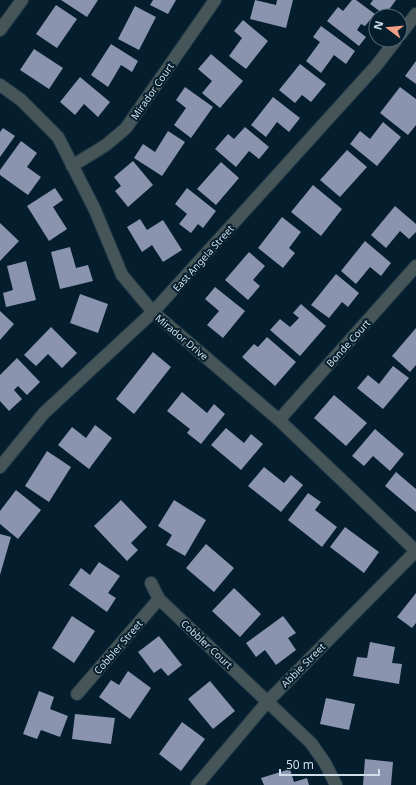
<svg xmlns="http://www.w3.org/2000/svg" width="416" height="785" font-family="'Noto Sans',sans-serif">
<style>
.building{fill:#8a94af}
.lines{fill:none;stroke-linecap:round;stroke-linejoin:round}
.minor-casing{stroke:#213947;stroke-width:14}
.minor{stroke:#465557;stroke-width:12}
.labels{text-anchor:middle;stroke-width:4;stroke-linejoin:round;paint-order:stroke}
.street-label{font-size:10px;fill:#cfdee8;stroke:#051e2d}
</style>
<rect width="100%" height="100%" fill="#051e2d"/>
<path class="building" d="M61,0H98L87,17Z
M153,0H176L168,14L150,5Z
M255,0L276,5L277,0H293L286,28L250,19Z
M352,0H356L375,14L365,26L361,24L357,30L366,37L359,46L327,21L338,7L343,11Z
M373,0H396L385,15L370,4Z
M56,5L77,19L57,48L36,34Z
M135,6L156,17L139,50L118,39Z
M243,20L268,41L246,69L229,56L242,38L234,31Z
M321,26L355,51L346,64L334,55L321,73L306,61L320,42L313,37Z
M111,44L138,61L132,72L121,65L108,87L91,75Z
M34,49L63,68L49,89L20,70Z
M211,54L243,81L220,108L202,93L212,81L198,69Z
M416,61V84L405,76Z
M300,64L326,84L311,102L302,95L295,103L279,90Z
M80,77L110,102L98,117L84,104L75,115L60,102Z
M185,87L213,107L191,138L174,125L186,108L176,100Z
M400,87L416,99V125L408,135L380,113Z
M273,97L300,118L289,132L277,122L266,137L251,125Z
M383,122L401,137L377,166L350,144L360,131L370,139Z
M245,127L269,147L259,159L249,151L236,167L215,149L228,134L234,139Z
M3,128L15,136L0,157V132Z
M168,131L185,142L162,176L134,158L143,144L155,152Z
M21,141L37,153L27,167L41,177L28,195L0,175V170Z
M347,150L367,167L340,197L320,180Z
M133,161L153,185L128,207L115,191L121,186L114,177Z
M221,162L239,178L216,205L197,189Z
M313,185L342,209L321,236L291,212Z
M55,188L63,200L53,207L67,229L49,241L27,206Z
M187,188L216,211L203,228L198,224L191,233L179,224L187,214L175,204Z
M395,206L416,224V232L409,239L400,231L386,248L371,235Z
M282,217L301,232L289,248L295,253L283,268L258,248Z
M140,219L147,230L163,220L182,250L163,262L152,245L142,252L127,227Z
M0,223L19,241L0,261Z
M365,241L391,263L381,276L370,267L356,284L341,271Z
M70,247L76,268L88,265L93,281L60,289L51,252Z
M249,252L265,266L253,280L260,286L248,300L225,280Z
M26,261L36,300L6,307L3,293L13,290L7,266Z
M336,274L359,293L348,307L342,302L329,318L311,305Z
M215,287L245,311L223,338L207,325L219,311L205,299Z
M80,294L108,304L98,333L70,323Z
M301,304L326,326L300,356L270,330L280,319L290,327L299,318L293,313Z
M0,311L14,324L0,340Z
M51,327L77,353L62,368L48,354L36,366L24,355Z
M416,328V365L410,372L392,356Z
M267,337L296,362L275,386L242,357L254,344L258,347Z
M153,352L171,367L134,414L116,399Z
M17,358L40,382L27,395L18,386L14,390L22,399L9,411L0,401V375Z
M393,366L409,378L383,409L357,388L368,375L379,384Z
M182,392L207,413L214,404L225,414L201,444L187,433L190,429L167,411Z
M334,395L367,423L346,446L314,418Z
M95,425L112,438L89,469L58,445L72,427L86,438Z
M226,428L244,443L251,434L263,444L241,470L211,445Z
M375,429L404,454L390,471L373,456L364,466L352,456Z
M47,451L71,467L49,502L25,486Z
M264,467L284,483L291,475L303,485L281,512L248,486Z
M396,472L416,489V512L385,486Z
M16,490L41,510L18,539L0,524V511Z
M308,493L321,502L315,510L337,527L322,547L288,520Z
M121,500L147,527L131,543L138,550L127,561L94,526Z
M174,500L206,520L185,556L166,545L172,535L158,526Z
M345,527L379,552L364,573L330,547Z
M0,534L11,537L0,575Z
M206,544L234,568L214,592L186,568Z
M99,562L120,576L108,593L116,598L107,612L69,585L81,568L90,575Z
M234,588L261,614L240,637L212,611Z
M416,593V623L412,628L397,617Z
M72,616L95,631L74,663L52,648Z
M283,616L296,633L288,638L296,650L276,665L265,650L256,657L246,643Z
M159,636L182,665L168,676L161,668L154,673L138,652Z
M370,642L395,647L392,663L402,664L399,684L353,676L357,657L367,658Z
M128,671L151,688L130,719L99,697L111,680L119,685Z
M210,681L235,711L213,729L188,699Z
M39,691L54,697L50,709L68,716L60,737L41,730L37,739L23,734Z
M326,698L355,704L349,730L320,724Z
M75,714L115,718L111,744L72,739Z
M182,722L205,739L181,771L159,754Z
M365,759L393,762L391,785H363Z
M290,769L294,782L307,778L309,785H264L261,778Z"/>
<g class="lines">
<defs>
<path id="minor" d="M0,30L22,0
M400,35L416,14
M0,85L21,100L58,137L95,210L122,275L153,312L279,420L416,551
M72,166L106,145L126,128L215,0
M279,420L416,266
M0,467L44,413L153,312L376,66L396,40
M151,583L159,599L311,743L325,763L336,785
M77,694L159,599
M197,785L268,701L416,551"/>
</defs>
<use href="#minor" class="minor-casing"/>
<use href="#minor" class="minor"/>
</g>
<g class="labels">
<g class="street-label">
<text transform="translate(152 91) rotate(-55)" y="4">Mirador Court</text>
<text transform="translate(203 258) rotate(-48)" y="4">East Angela Street</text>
<text transform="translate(182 337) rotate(40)" y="4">Mirador Drive</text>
<text transform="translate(348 343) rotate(-48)" y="4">Bonde Court</text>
<text transform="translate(207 644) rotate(43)" y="4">Cobbler Court</text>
<text transform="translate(118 647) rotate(-49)" y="4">Cobbler Street</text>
<text transform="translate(303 665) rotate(-45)" y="4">Abbie Street</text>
</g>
</g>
<g transform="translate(388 28) rotate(286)"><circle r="19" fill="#051e2d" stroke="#566b78"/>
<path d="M0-3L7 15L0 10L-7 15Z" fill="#f39f83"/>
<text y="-6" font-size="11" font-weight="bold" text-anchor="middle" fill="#cfdee8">N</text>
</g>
<path d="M280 769v6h99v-6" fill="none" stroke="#cfdee8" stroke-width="2"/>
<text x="286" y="769" font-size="12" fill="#cfdee8" stroke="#051e2d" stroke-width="3" paint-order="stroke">50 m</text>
</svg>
